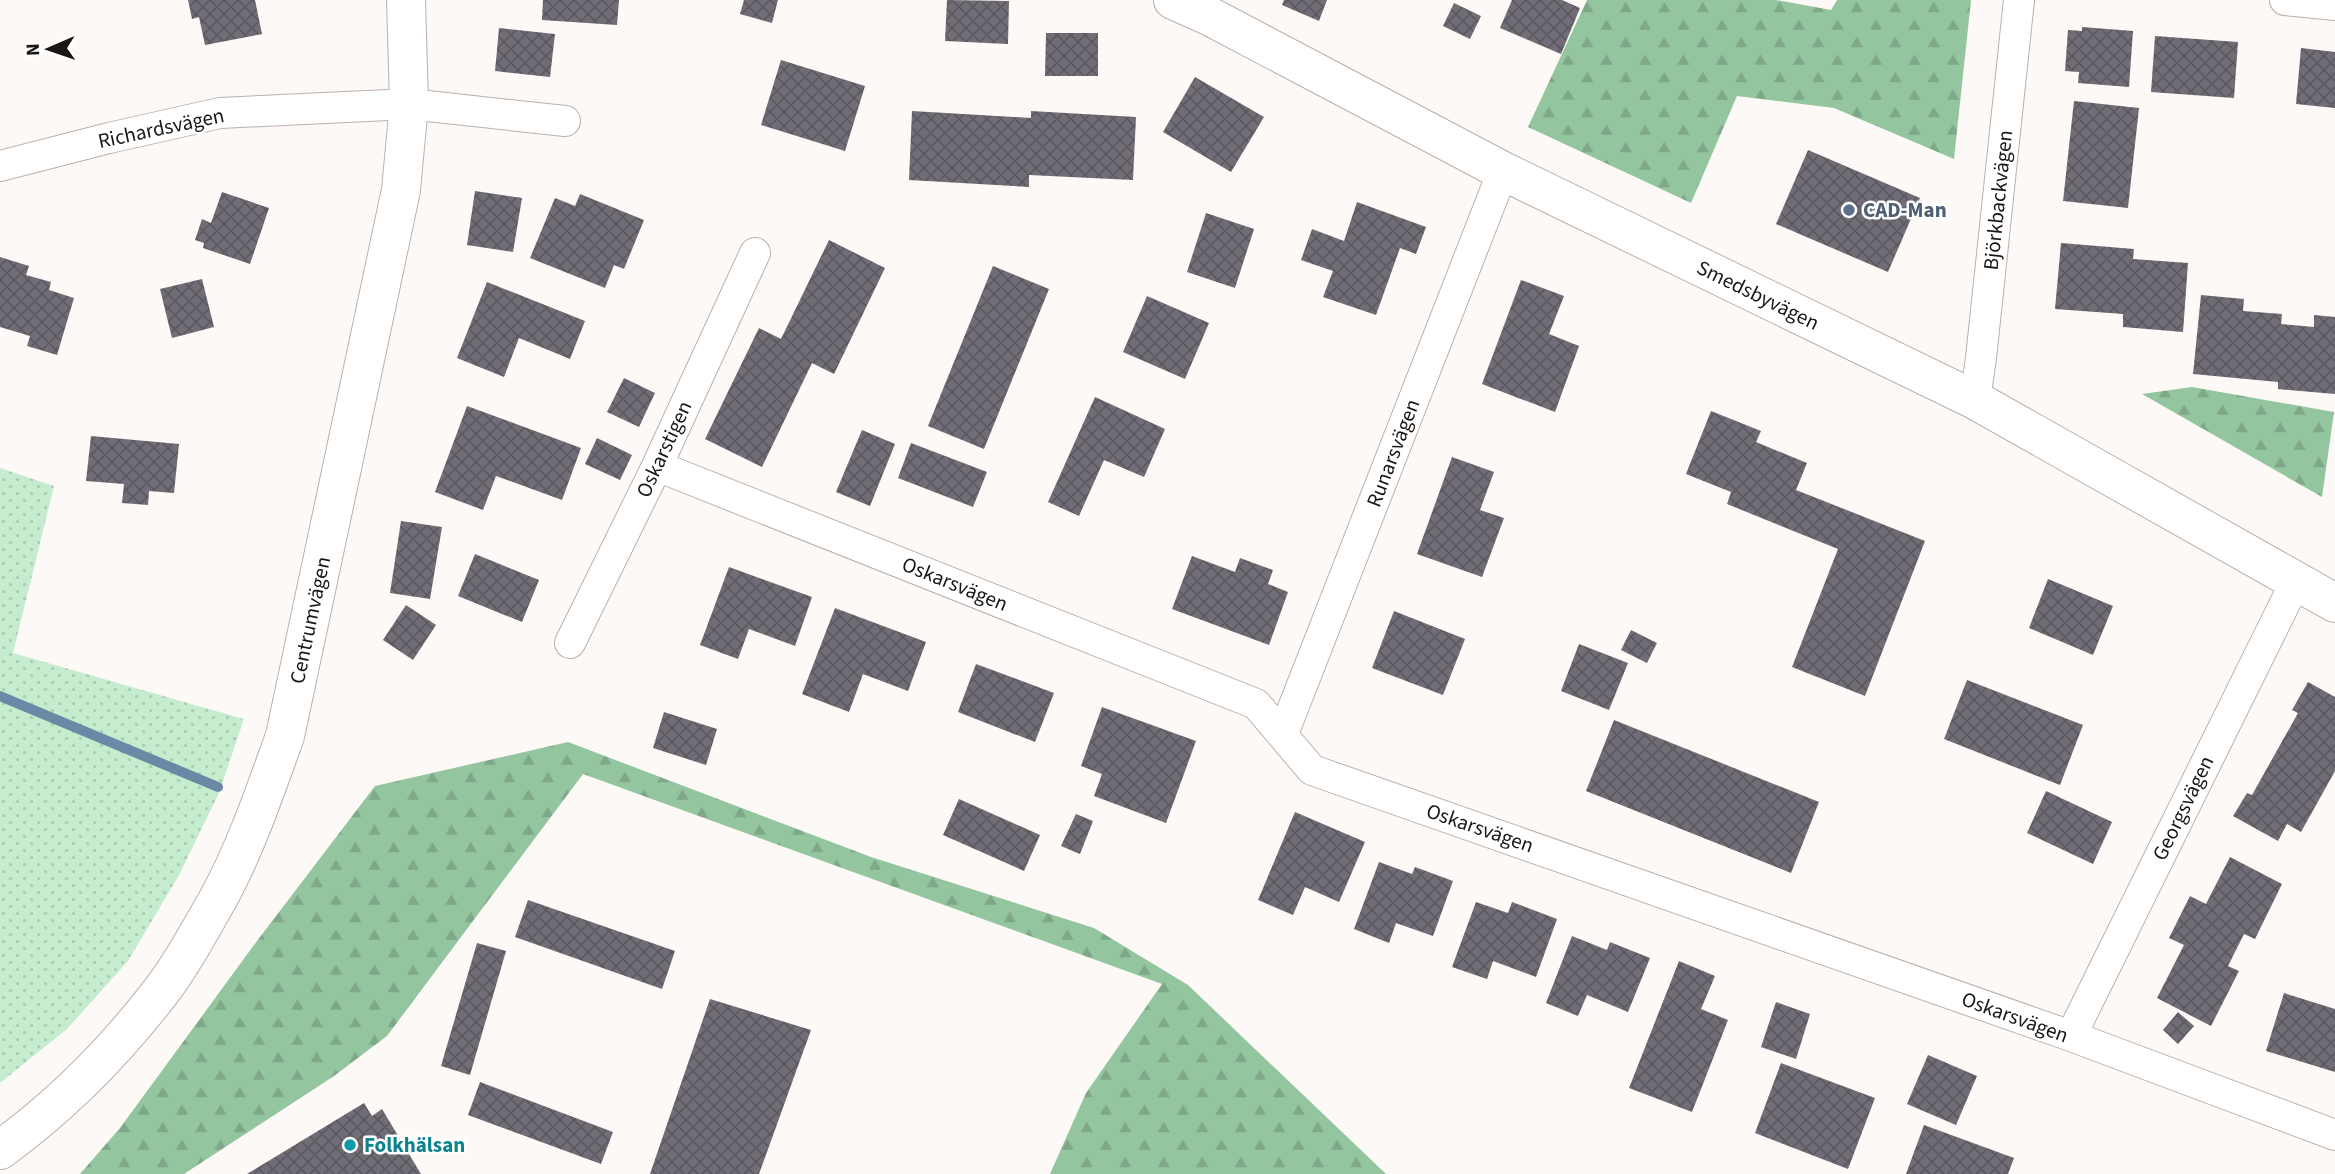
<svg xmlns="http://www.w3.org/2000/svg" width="2335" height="1174" font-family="'Source Sans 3',sans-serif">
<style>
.grass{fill:url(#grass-dots)}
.forest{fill:url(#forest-firs)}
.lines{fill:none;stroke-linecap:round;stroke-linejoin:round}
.stream{stroke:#6989a4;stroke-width:10}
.building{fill:url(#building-cross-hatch)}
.street-casing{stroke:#bbb1ab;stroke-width:32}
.secondary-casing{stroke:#bbb1ab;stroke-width:40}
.street{stroke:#fff;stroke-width:30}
.secondary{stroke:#fff;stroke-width:38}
.service-dot{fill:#5c6f8a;stroke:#fff;stroke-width:2.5}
.culture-dot{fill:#0f9aa8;stroke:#fff;stroke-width:2.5}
.labels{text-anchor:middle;stroke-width:5;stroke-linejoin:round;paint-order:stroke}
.street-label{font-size:21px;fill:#1a1614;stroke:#fff}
.service-label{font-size:21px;font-weight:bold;fill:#4e5e75;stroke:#fff;text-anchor:start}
.culture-label{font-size:21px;font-weight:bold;fill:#0d838f;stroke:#fff;text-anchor:start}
</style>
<defs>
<pattern id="grass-dots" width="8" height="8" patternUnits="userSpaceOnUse" patternTransform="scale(1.75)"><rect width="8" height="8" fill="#c6eccf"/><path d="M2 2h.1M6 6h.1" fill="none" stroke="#aacab1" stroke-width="1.8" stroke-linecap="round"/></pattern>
<pattern id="forest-firs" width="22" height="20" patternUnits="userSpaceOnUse" patternTransform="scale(1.75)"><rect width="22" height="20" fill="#93c59f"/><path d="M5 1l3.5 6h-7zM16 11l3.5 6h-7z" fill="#7ea888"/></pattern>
<pattern id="building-cross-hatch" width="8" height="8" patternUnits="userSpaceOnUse" patternTransform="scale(1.75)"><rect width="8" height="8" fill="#716d76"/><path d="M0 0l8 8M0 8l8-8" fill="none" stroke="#5c5960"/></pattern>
</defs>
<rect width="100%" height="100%" fill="#fdf9f7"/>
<path class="grass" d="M0,468L54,486L13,653L244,719L219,793L179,875L128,961L67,1029L0,1083Z"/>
<path class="forest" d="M1587,0H1776L1831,10L1837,0H1971L1954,159L1834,108L1737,96L1691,203L1528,127Z
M2192,387L2334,412L2322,497L2142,394Z
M568,742L871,857L1094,928L1188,985L1386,1174H1050L1086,1093L1162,984L583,774L387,1036L334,1076L184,1174H80L120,1128L257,941L375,786Z"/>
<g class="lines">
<path class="stream" d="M0,696L218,787"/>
</g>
<path class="building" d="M188,0H255L262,34L205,45L199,17L192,19Z
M543,0H619L617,25L542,20Z
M744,0H778L772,23L740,14Z
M947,0L1009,1L1008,44L945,41Z
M1284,0H1327L1319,21L1282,5Z
M1512,0H1562L1580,8L1561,54L1500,28Z
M1454,3L1481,16L1470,39L1443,26Z
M2082,27L2133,31L2129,87L2078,83L2079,72L2065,71L2068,30L2082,31Z
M499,28L555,34L550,77L495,71Z
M1046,33H1098V76H1045Z
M2155,36L2238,42L2234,98L2151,92Z
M2301,48L2335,52V108L2296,104Z
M781,60L865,86L845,151L761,125Z
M1195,77L1264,117L1231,172L1163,132Z
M2074,101L2139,108L2128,208L2063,201Z
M912,111L1031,118V111L1136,117L1133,180L1029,175V187L909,180Z
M1808,150L1920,198L1888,272L1776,224Z
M475,191L522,198L513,252L467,245Z
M222,192L269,208L250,264L203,248L204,243L195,240L202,219L211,223Z
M580,194L644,220L624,269L614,265L605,288L530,258L555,198L575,206Z
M1357,202L1426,227L1416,254L1400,248L1376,315L1323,297L1333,271L1301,260L1312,229L1344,241Z
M1206,213L1254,229L1235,288L1187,272Z
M829,240L885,268L834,374L812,363L762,467L705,439L759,328L781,339Z
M2061,243L2134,249L2133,259L2188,263L2183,332L2123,327V314L2055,309Z
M0,257L29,266L26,275L51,282L49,290L74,298L57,355L27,346L30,336L0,327Z
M993,266L1049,289L984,449L928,426Z
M202,279L214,327L172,338L160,289Z
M1521,280L1564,296L1549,334L1579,346L1555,412L1482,384Z
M487,282L585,321L570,359L519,338L504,377L457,358Z
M2201,295L2244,299L2243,311L2282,314L2281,324L2314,327V315L2335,317V394L2278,389V382L2193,374Z
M1147,296L1209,323L1185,379L1123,352Z
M624,378L655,393L639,427L607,412Z
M1095,397L1165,429L1144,477L1104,460L1079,516L1048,502Z
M467,406L581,448L562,500L496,476L483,510L435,492Z
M1711,411L1761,431L1756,442L1807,463L1796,490L1925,541L1865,696L1792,667L1838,549L1727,504L1731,492L1686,474Z
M862,430L895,444L870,506L836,492Z
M91,436L179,444L174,493L149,491L148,505L122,503L124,484L86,481Z
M597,438L632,455L620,480L585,464Z
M911,443L987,472L973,507L898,478Z
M1452,457L1494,472L1480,510L1504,518L1482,577L1417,554Z
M401,521L442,527L430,599L390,593Z
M475,554L539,580L522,622L458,596Z
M1192,556L1235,572L1240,558L1273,570L1268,584L1288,592L1269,645L1172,609Z
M729,567L812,597L795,646L749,629L738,659L700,645Z
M2048,579L2113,606L2093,655L2029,628Z
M406,605L436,625L413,660L383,640Z
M835,608L926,642L908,691L863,674L849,712L802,694Z
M1394,611L1465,639L1443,695L1372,668Z
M1631,630L1657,643L1647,663L1621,650Z
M1579,644L1628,663L1609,710L1561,691Z
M976,664L1054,693L1035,742L958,712Z
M1967,680L2083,725L2060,785L1944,739Z
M2308,682L2335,697V771L2301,832L2287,824L2278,841L2233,816L2247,793L2252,795L2298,713L2292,710Z
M1102,707L1196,741L1166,823L1094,796L1102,774L1081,766Z
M664,712L717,729L706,765L653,748Z
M1614,720L1819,802L1791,873L1586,791Z
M2046,791L2112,822L2093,864L2027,833Z
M959,799L1040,835L1024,871L943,835Z
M1295,812L1365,842L1339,902L1305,887L1293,915L1258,900Z
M1076,814L1093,821L1080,854L1061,846Z
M2230,857L2282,884L2255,939L2244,934L2228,966L2239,971L2211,1026L2157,998L2184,945L2169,938L2190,896L2206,904Z
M1379,862L1412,874L1415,867L1453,881L1433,936L1396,923L1389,943L1354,929Z
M528,900L675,951L662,989L515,937Z
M1476,902L1508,913L1512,902L1557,919L1536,977L1493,961L1487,979L1452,967Z
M1572,936L1607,950L1610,942L1650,958L1628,1012L1587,995L1578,1016L1546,1003Z
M477,943L506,951L470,1075L441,1066Z
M1679,961L1715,976L1701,1009L1728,1020L1692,1112L1629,1088Z
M2284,993L2335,1009V1072L2266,1051Z
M710,999L811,1030L759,1174H650Z
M1776,1002L1810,1014L1796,1059L1761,1047Z
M2178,1012L2194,1026L2178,1044L2163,1030Z
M1928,1055L1977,1076L1956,1125L1907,1104Z
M1781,1063L1875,1098L1848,1169L1755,1133Z
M480,1082L613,1132L601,1164L468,1115Z
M364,1103L372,1116L382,1109L421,1174H247Z
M1924,1125L2014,1158L2008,1174H1906Z"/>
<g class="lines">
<defs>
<path id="street" d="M2285,0L2335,5
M0,166L109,138L220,113L409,104L565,121
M1975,400L1981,358L2019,0
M657,466L1256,704L1312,770L2071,1036L2335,1135
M570,643L657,466L755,253
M1283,734L1503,171
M2071,1036L2296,581"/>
<path id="secondary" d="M1173,0L1211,17L1503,171L1975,400L2335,603
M0,1150C62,1105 116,1050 162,990C183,963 201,928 218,899C246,848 265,791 285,736L401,190L409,104L406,0"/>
</defs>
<use href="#street" class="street-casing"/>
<use href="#secondary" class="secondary-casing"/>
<use href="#street" class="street"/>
<use href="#secondary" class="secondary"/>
</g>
<circle class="service-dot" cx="1849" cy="210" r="7"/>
<circle class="culture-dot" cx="350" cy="1145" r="7"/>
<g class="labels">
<g class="street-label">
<text transform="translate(161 128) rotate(-12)" y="7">Richardsvägen</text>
<text transform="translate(1998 200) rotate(-84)" y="7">Björkbackvägen</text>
<text transform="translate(1758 295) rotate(26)" y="7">Smedsbyvägen</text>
<text transform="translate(664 449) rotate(-65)" y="7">Oskarstigen</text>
<text transform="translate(1393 453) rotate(-69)" y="7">Runarsvägen</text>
<text transform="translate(955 584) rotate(22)" y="7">Oskarsvägen</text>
<text transform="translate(310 620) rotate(-78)" y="7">Centrumvägen</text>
<text transform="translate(2183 808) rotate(-64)" y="7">Georgsvägen</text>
<text transform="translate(1480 828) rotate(19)" y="7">Oskarsvägen</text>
<text transform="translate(2015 1017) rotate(20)" y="7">Oskarsvägen</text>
</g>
<g class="service-label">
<text x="1863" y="217">CAD-Man</text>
</g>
<g class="culture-label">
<text x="364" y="1152">Folkhälsan</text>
</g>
</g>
<g transform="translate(49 49) rotate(268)" stroke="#ffffff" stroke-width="5" paint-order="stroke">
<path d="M0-5L12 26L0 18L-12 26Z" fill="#1a1614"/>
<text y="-10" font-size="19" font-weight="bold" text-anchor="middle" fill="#1a1614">N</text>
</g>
</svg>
